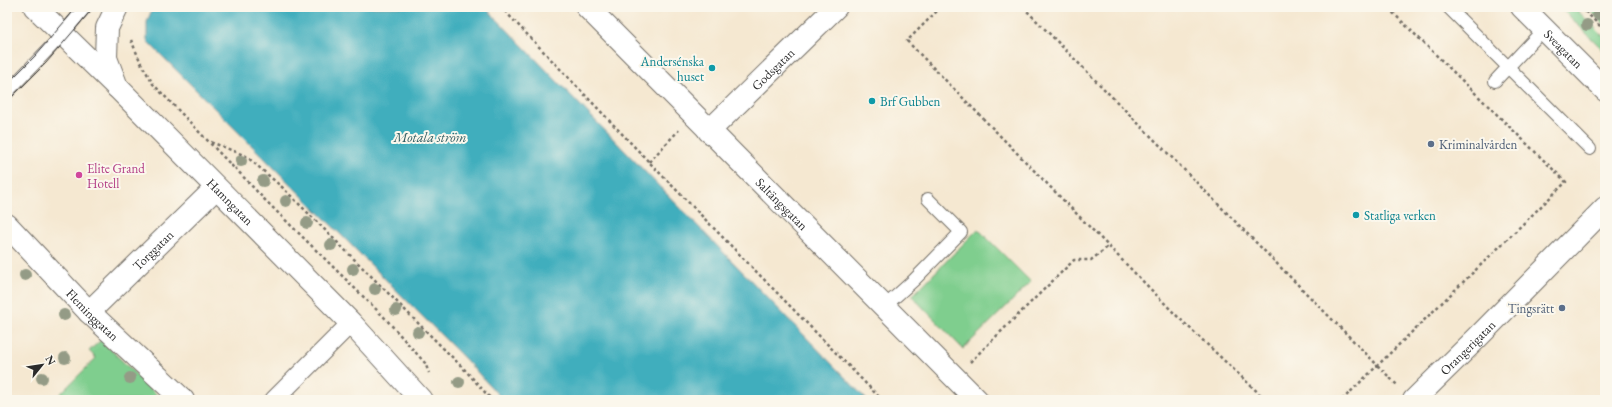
<svg xmlns="http://www.w3.org/2000/svg" width="1612" height="407" font-family="'EB Garamond',serif">
<style>
.green{fill:#7fce8e;stroke:#557c5c}
.water{fill:#40aebd;stroke:#366c74}
.lines{fill:none;stroke-linecap:round;stroke-linejoin:round}
.service-casing{stroke:#726d65;stroke-width:14}
.pedestrian-casing{stroke:#726d65;stroke-width:20}
.minor-casing{stroke:#726d65;stroke-width:24}
.tertiary-casing{stroke:#726d65;stroke-width:24}
.secondary-casing{stroke:#726d65;stroke-width:24}
.path{stroke:#726d65;stroke-width:2.5;stroke-dasharray:3 3;stroke-linecap:butt}
.service{stroke:#fff;stroke-width:12}
.pedestrian{stroke:#fff;stroke-width:18}
.minor{stroke:#fff;stroke-width:22}
.tertiary{stroke:#fff;stroke-width:22}
.secondary{stroke:#fff;stroke-width:22}
.tram{stroke:#2b2b2b;stroke-width:1}
.tree{fill:#949b86}
.culture-dot{fill:#0f9aa8;stroke:#fbf7ec;stroke-width:1.5}
.service-dot{fill:#5c6f8a;stroke:#fbf7ec;stroke-width:1.5}
.hotel-dot{fill:#d1479c;stroke:#fbf7ec;stroke-width:1.5}
.labels{text-anchor:middle;stroke-width:4;stroke-linejoin:round;paint-order:stroke}
.street-label{font-size:13px;fill:#2b2b2b;stroke:#fbf7ec}
.culture-label{font-size:13px;fill:#0d838f;stroke:#fbf7ec;text-anchor:start}
.service-label{font-size:13px;fill:#4e5e75;stroke:#fbf7ec;text-anchor:start}
.hotel-label{font-size:13px;fill:#b23c85;stroke:#fbf7ec;text-anchor:start}
.water-label{font-size:14px;font-style:italic;fill:#335f65;stroke:#fbf7ec}
</style>
<rect width="100%" height="100%" fill="#fbf7ec"/>
<filter id="ink" filterUnits="userSpaceOnUse"><feTurbulence type="fractalNoise" baseFrequency=".025" numOctaves="2"/><feDisplacementMap in="SourceGraphic" scale="8" xChannelSelector="R" yChannelSelector="G"/><feConvolveMatrix kernelMatrix="1 2 1 2 8 2 1 2 1" color-interpolation-filters="sRGB"/></filter>
<filter id="wash" filterUnits="userSpaceOnUse"><feTurbulence type="fractalNoise" baseFrequency=".012" numOctaves="4" result="noise"/><feDisplacementMap in="SourceGraphic" scale="16" xChannelSelector="R" yChannelSelector="G"/><feGaussianBlur stdDeviation="0.9" result="paint"/><feColorMatrix in="noise" values="0 0 0 0 0 0 0 0 0 0 0 0 0 0 0 0 0 1.4 0 .05"/><feComposite in="paint" operator="in"/></filter>
<g filter="url(#wash)">
<rect width="100%" height="100%" fill="#f5e8d1"/>
<path class="green" d="M1560,7H1574L1605,38V52Z
M1587,7H1605V25Z
M978,229L1031,282L963,349L912,296Z
M101,340L162,400H54L96,358L89,351Z"/>
<path class="water" d="M153,7H485L867,400H503L466,360L147,41V22Z"/>
</g>
<g filter="url(#ink)">
<g class="lines">
<defs>
<path id="service" d="M1448,7L1590,149
M1495,81L1544,29
M7,92L63,34L85,7
M884,307L914,280L961,232L928,199"/>
<path id="pedestrian" d="M274,400L351,323"/>
<g id="minor">
<path d="M35,7L117,87"/>
<path id="s1" d="M587,7L977,400"/>
<path id="s2" d="M1522,7L1605,90"/>
<path id="s3" d="M709,131L836,7"/>
<path id="s4" d="M7,225L89,312L183,400"/>
<path id="s5" d="M89,312L216,188"/>
<path id="s6" d="M1414,400L1477,338L1605,208"/>
</g>
<g id="tertiary">
<path id="s7" d="M117,87L351,323L421,400"/>
</g>
<path id="secondary" d="M117,87L106,58L107,28L117,7"/>
</defs>
<use href="#service" class="service-casing"/>
<use href="#pedestrian" class="pedestrian-casing"/>
<use href="#minor" class="minor-casing"/>
<use href="#tertiary" class="tertiary-casing"/>
<use href="#secondary" class="secondary-casing"/>
<path class="path" d="M501,7L649,162L882,400
M941,7L907,41L1177,316L1266,400
M1023,7L1398,386
M1581,7L1605,31
M131,40L141,63L153,84L234,168
M211,142L246,156L283,188L465,370L492,400
M649,162L679,130
M235,168L264,199L384,317L425,363L429,373
M970,362L1074,260H1091L1109,246
M1342,400L1566,182L1387,7"/>
<use href="#service" class="service"/>
<use href="#pedestrian" class="pedestrian"/>
<use href="#minor" class="minor"/>
<use href="#tertiary" class="tertiary"/>
<use href="#secondary" class="secondary"/>
<path class="tram" d="M7,84L35,56L77,7
M7,102L46,63L94,7"/>
</g>
<g class="tree">
<circle cx="1598" cy="14" r="6"/>
<circle cx="1587" cy="25" r="6"/>
<circle cx="241" cy="161" r="6"/>
<circle cx="263" cy="181" r="6"/>
<circle cx="286" cy="201" r="6"/>
<circle cx="307" cy="223" r="6"/>
<circle cx="331" cy="245" r="6"/>
<circle cx="353" cy="269" r="6"/>
<circle cx="25" cy="275" r="6"/>
<circle cx="375" cy="289" r="6"/>
<circle cx="396" cy="310" r="6"/>
<circle cx="64" cy="315" r="6"/>
<circle cx="418" cy="332" r="6"/>
<circle cx="65" cy="358" r="6"/>
<circle cx="42" cy="378" r="6"/>
<circle cx="130" cy="378" r="6"/>
<circle cx="459" cy="382" r="6"/>
</g>
</g>
<g class="culture-dot">
<circle cx="712" cy="68" r="4"/>
<circle cx="872" cy="101" r="4"/>
<circle cx="1356" cy="215" r="4"/>
</g>
<g class="service-dot">
<circle cx="1431" cy="144" r="4"/>
<circle cx="1562" cy="308" r="4"/>
</g>
<circle class="hotel-dot" cx="79" cy="175" r="4"/>
<g class="labels">
<g class="street-label">
<text dy="5" stroke="none"><textPath href="#s2" startOffset="59">Sveagatan</textPath></text>
<text dy="5" stroke="none"><textPath href="#s3" startOffset="89">Godsgatan</textPath></text>
<text dy="5" stroke="none"><textPath href="#s7" startOffset="161">Hamngatan</textPath></text>
<text dy="5" stroke="none"><textPath href="#s1" startOffset="277">Saltängsgatan</textPath></text>
<text dy="5" stroke="none"><textPath href="#s5" startOffset="89">Torggatan</textPath></text>
<text dy="5" stroke="none"><textPath href="#s4" startOffset="124">Fleminggatan</textPath></text>
<text dy="5" stroke="none"><textPath href="#s6" startOffset="75">Orangerigatan</textPath></text>
</g>
<g class="culture-label">
<text x="704" y="66" text-anchor="end">Andersénska<tspan x="704" dy="15">huset</tspan></text>
<text x="880" y="106">Brf Gubben</text>
<text x="1364" y="220">Statliga verken</text>
</g>
<g class="service-label">
<text x="1439" y="149">Kriminalvården</text>
<text x="1554" y="313" text-anchor="end">Tingsrätt</text>
</g>
<g class="hotel-label">
<text x="87" y="173">Elite Grand<tspan x="87" dy="15">Hotell</tspan></text>
</g>
<g class="water-label">
<text x="430" y="142">Motala ström</text>
</g>
</g>
<rect width="1612" height="407" fill="none" stroke="#fbf7ec" stroke-width="24"/>
<g transform="translate(42 365) rotate(60)" stroke="#fbf7ec" stroke-width="3" paint-order="stroke">
<path d="M0-3L7 15L0 10L-7 15Z" fill="#2b2b2b"/>
<text y="-6" font-size="11" font-weight="bold" text-anchor="middle" fill="#2b2b2b">N</text>
</g>
</svg>
